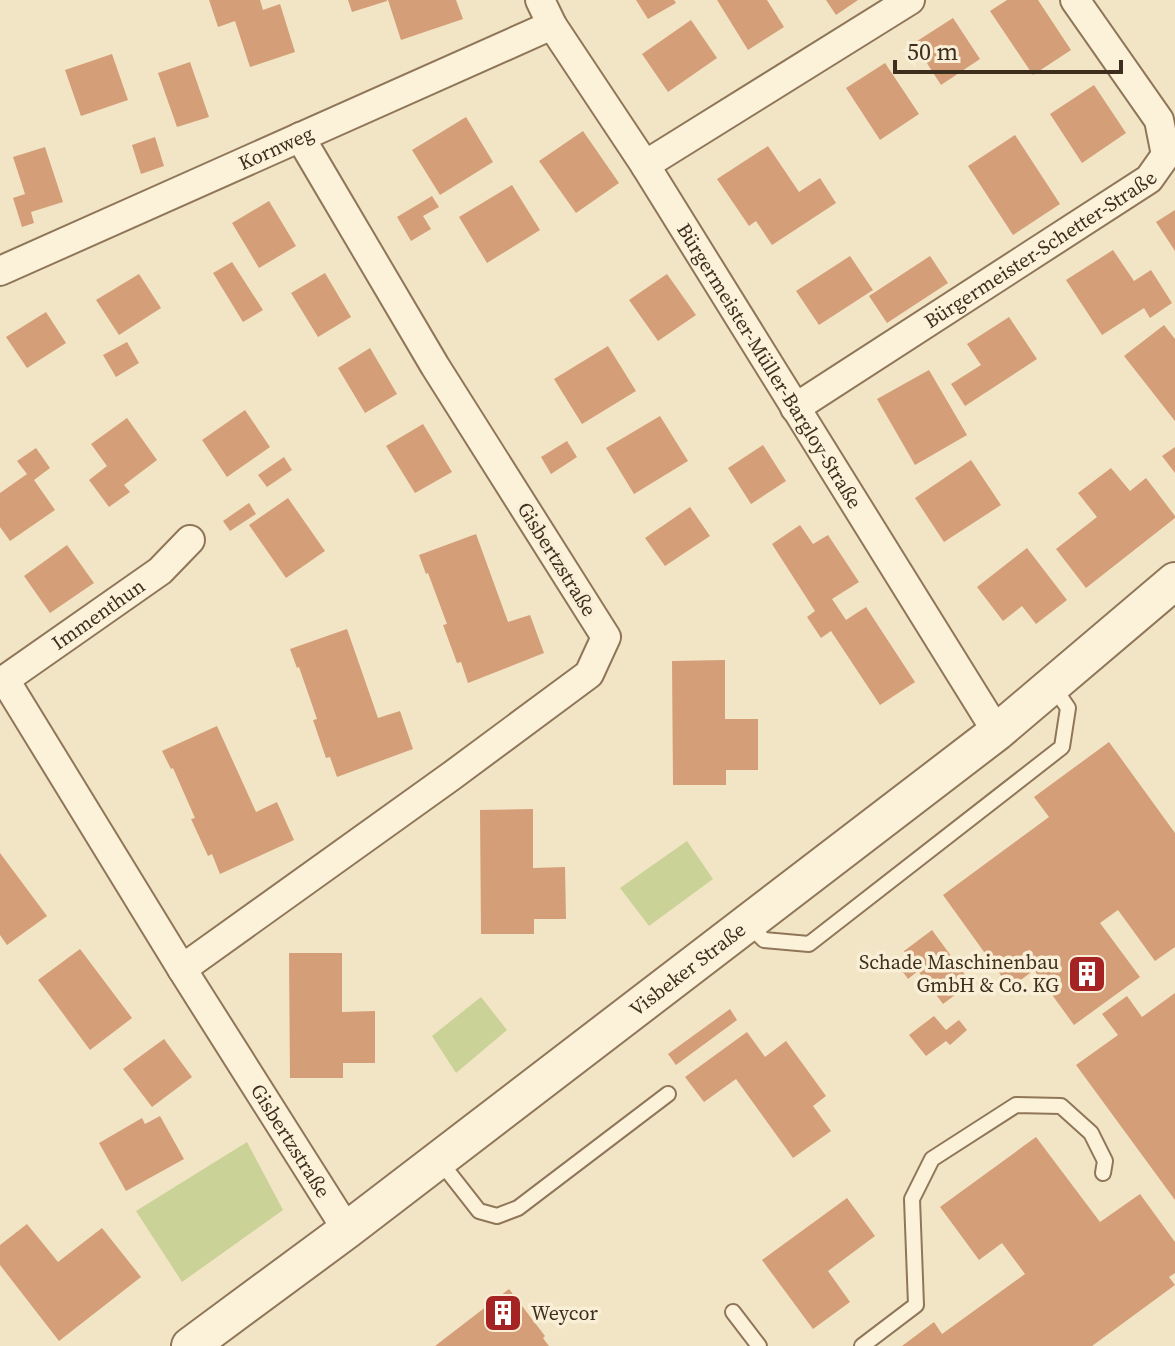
<svg xmlns="http://www.w3.org/2000/svg" width="1175" height="1346" font-family="'Source Serif 4',serif">
<style>
.park{fill:#cbd297}
.building{fill:#d49e78}
.lines{fill:none;stroke-linecap:round;stroke-linejoin:round}
.service-casing{stroke:#907659;stroke-width:18}
.minor-casing{stroke:#907659;stroke-width:32}
.tertiary-casing{stroke:#907659;stroke-width:40}
.service{stroke:#fcf2da;stroke-width:14}
.minor{stroke:#fcf2da;stroke-width:28}
.tertiary{stroke:#fcf2da;stroke-width:36}
.labels{text-anchor:middle;stroke-width:7;stroke-linejoin:round;paint-order:stroke}
.street-label{font-size:20px;fill:#3e2e1e;stroke:#f9efd6}
.poi-label{font-size:20px;fill:#3e2e1e;stroke:#f9efd6;text-anchor:end}
</style>
<rect width="100%" height="100%" fill="#f2e5c5"/>
<path class="park" d="M687,841L713,879L649,926L620,888Z
M481,997L507,1030L456,1073L432,1036Z
M247,1142L283,1210L182,1282L136,1211Z"/>
<path class="building" d="M209,0H260L263,10L280,4L295,52L250,67L235,21L218,27Z
M348,0H387V1L352,12Z
M388,0H456L463,19L401,40Z
M636,0H674L676,3L648,19Z
M717,0H767L784,27L748,50Z
M826,0H858L836,15Z
M1007,0H1038L1071,50L1033,75L990,11Z
M953,18L980,59L941,85L914,43Z
M691,20L717,58L668,92L642,54Z
M112,54L128,100L81,116L65,70Z
M190,62L209,117L177,127L158,73Z
M885,63L919,114L880,140L846,88Z
M1094,85L1126,133L1082,163L1050,114Z
M466,117L493,162L440,195L412,150Z
M583,131L619,183L576,213L539,161Z
M1015,135L1060,204L1013,235L968,166Z
M155,137L164,166L141,174L132,145Z
M768,146L799,192L820,178L836,203L772,245L756,221L749,226L717,179Z
M45,147L63,202L31,212L34,223L22,227L13,198L25,194L13,157Z
M512,185L540,230L487,263L459,217Z
M432,196L439,207L423,216L431,229L411,241L397,217Z
M269,201L296,246L259,268L232,223Z
M1175,210V251L1156,222Z
M1113,250L1134,281L1151,270L1172,303L1150,318L1144,308L1102,335L1066,280Z
M850,256L873,290L819,325L796,291Z
M930,256L948,283L887,323L869,296Z
M232,262L263,310L243,322L213,273Z
M325,273L351,317L318,337L291,293Z
M139,274L161,308L119,335L96,300Z
M667,274L696,315L658,341L629,300Z
M46,312L66,343L27,368L6,337Z
M1009,317L1037,359L965,406L951,384L981,365L967,344Z
M1164,325L1175,339V421L1124,356Z
M127,342L139,363L116,377L103,355Z
M608,346L636,391L582,424L554,379Z
M370,348L397,394L365,413L338,368Z
M929,370L967,435L915,465L877,399Z
M245,410L270,447L227,477L202,440Z
M660,416L688,461L634,494L606,448Z
M127,418L157,460L124,485L130,492L109,507L89,480L107,466L91,444Z
M423,424L452,472L415,493L386,446Z
M567,441L577,457L551,474L541,457Z
M763,445L786,481L751,504L728,468Z
M1175,447V473L1162,456Z
M36,448L50,468L34,480L55,510L10,541L0,527V493L27,474L17,461Z
M284,457L292,470L267,487L258,475Z
M971,460L1001,505L944,542L915,498Z
M1111,468L1130,491L1146,478L1175,516V518L1086,588L1056,549L1097,517L1078,493Z
M288,498L325,551L286,578L249,525Z
M249,503L256,514L230,531L223,521Z
M690,507L710,536L665,566L645,538Z
M800,525L813,544L828,535L859,582L832,599L846,620L866,607L915,682L880,705L831,631L821,638L807,617L815,611L772,544Z
M476,534L508,622L530,615L544,653L468,683L461,662L457,663L443,625L447,624L428,573L426,574L419,555Z
M67,545L94,583L50,613L24,576Z
M1027,548L1067,600L1036,624L1022,606L1003,621L977,587Z
M347,629L378,718L400,711L413,749L337,777L330,757L326,758L313,720L317,719L299,667L297,668L290,649Z
M725,660V719H758V770H726V785H673L672,661Z
M217,726L256,812L277,802L294,840L220,874L212,854L208,856L191,819L195,818L173,768L171,769L162,751Z
M1109,742L1175,833V947L1155,961L1118,910L1100,923L1140,977L1074,1025L1034,970L1010,988L943,895L1049,817L1034,797Z
M533,809V868L565,867L566,919H534V934H481L480,810Z
M0,853L47,916L7,945L0,935Z
M932,930L971,983L943,1004L918,971L908,979L898,965L908,957L904,951Z
M80,949L132,1018L90,1050L38,980Z
M289,953H342V1012L375,1011V1063H343V1078H290Z
M1175,993V1200L1076,1065L1118,1035L1102,1014L1127,996L1142,1017Z
M730,1009L737,1020L676,1065L668,1054Z
M934,1016L946,1030L959,1020L967,1030L950,1045L946,1041L926,1056L909,1035Z
M747,1032L765,1057L786,1041L826,1096L813,1106L831,1131L793,1158L736,1079L704,1102L685,1077Z
M164,1039L192,1077L152,1107L123,1069Z
M160,1116L184,1159L126,1191L99,1143L142,1118L145,1124Z
M1036,1137L1100,1222L1140,1194L1175,1242V1273L1169,1277L1175,1285L1092,1346H902L934,1322L942,1334L1025,1274L1002,1243L979,1260L940,1207Z
M847,1198L875,1236L828,1271L850,1302L813,1329L762,1260Z
M27,1224L58,1262L102,1228L141,1277L59,1341L0,1265V1245Z
M509,1289L545,1336L543,1338L549,1346H435Z"/>
<g class="lines">
<defs>
<path id="service" d="M748,924L764,940L809,944L1062,747L1068,708L1053,686
M439,1160L479,1211L497,1216L518,1208L668,1094
M733,1312L759,1346
M862,1346L916,1305L912,1199L932,1159L1016,1105L1061,1106L1091,1133L1105,1161L1103,1173"/>
<g id="minor">
<path id="s1" d="M540,0L552,25L645,165L997,732"/>
<path d="M645,165L910,0"/>
<path id="s2" d="M0,271L552,25"/>
<path id="s3" d="M795,408L1149,179L1166,155L1159,120L1075,0"/>
<path id="s4" d="M5,680L182,969L347,1230"/>
<path id="s5" d="M0,683L160,571L190,540"/>
<path d="M182,969L450,777L589,674L606,637L435,366L300,137"/>
</g>
<g id="tertiary">
<path id="s6" d="M190,1346L347,1230L997,732L1175,581"/>
</g>
</defs>
<use href="#service" class="service-casing"/>
<use href="#minor" class="minor-casing"/>
<use href="#tertiary" class="tertiary-casing"/>
<use href="#service" class="service"/>
<use href="#minor" class="minor"/>
<use href="#tertiary" class="tertiary"/>
</g>
<defs>
<symbol id="building-square" viewBox="-11 -11 22 22"><rect x="-9" y="-9" width="18" height="18" rx="4" fill="#a52323" stroke="#f9efd6"/><path d="M-4-6H4V6H1V3H-1V6H-4ZM-2.5-4.3h1.7v1.8h-1.7ZM.8-4.3h1.7v1.8H.8ZM-2.5-1h1.7V.8h-1.7ZM.8-1h1.7V.8H.8Z" fill="#fff"/></symbol>
</defs>
<g fill-rule="evenodd">
<use href="#building-square" x="1065" y="952" width="44" height="44"/>
<use href="#building-square" x="481" y="1291" width="44" height="44"/>
</g>
<g class="labels">
<g class="street-label">
<text dy="7" stroke="none"><textPath href="#s2" startOffset="302">Kornweg</textPath></text>
<text dy="7" stroke="none"><textPath href="#s3" startOffset="292">Bürgermeister-Schetter-Straße</textPath></text>
<text dy="7" stroke="none"><textPath href="#s1" startOffset="432">Bürgermeister-Müller-Bargloy-Straße</textPath></text>
<text transform="translate(557 559) rotate(58)" y="7">Gisbertzstraße</text>
<text dy="7" stroke="none"><textPath href="#s5" startOffset="120">Immenthun</textPath></text>
<text dy="7" stroke="none"><textPath href="#s6" startOffset="624">Visbeker Straße</textPath></text>
<text dy="7" stroke="none"><textPath href="#s4" startOffset="542">Gisbertzstraße</textPath></text>
</g>
<g class="poi-label">
<text x="1059" y="969">Schade Maschinenbau<tspan x="1059" dy="23">GmbH &amp; Co. KG</tspan></text>
<text x="531" y="1320" text-anchor="start">Weycor</text>
</g>
</g>
<path d="M895 60v12h226v-12" fill="none" stroke="#3e2e1e" stroke-width="4"/>
<text x="907" y="60" font-size="24" fill="#3e2e1e" stroke="#f9efd6" stroke-width="6" paint-order="stroke">50 m</text>
</svg>
